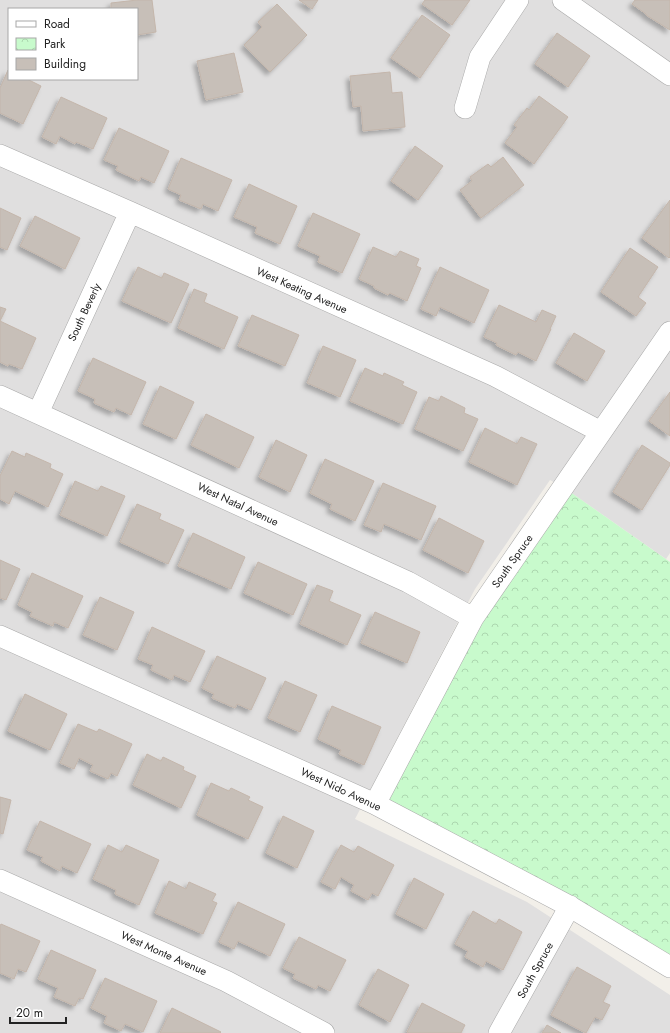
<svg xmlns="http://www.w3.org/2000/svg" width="670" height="1033" font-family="Jost,sans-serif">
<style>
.residential{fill:#e0dfdf;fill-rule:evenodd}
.park{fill:url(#park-crowns)}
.building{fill:#c7bfb8;stroke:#c4b6ab;filter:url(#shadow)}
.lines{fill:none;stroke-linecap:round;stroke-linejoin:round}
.street-casing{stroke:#a9a9a9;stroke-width:22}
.street{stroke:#fff;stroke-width:21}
.labels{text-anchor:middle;stroke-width:4;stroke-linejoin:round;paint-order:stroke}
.street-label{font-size:11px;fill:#222;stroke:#fff}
</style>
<defs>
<pattern id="park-crowns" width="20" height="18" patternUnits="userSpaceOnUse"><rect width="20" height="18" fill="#c8facc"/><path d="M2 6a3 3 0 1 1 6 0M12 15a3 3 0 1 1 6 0" fill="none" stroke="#acd6af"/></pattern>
<filter id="shadow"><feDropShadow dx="-3.5" dy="3.5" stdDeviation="2" flood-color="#0004"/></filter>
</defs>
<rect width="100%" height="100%" fill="#f2efe9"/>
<path class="residential" d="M0,0H670V553L666,559L563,487L550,480L475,589L355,819L527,902L670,995V1033H0ZM9,9H137V79H9Z"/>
<path class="park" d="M563,487L670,562V967L375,804L473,618Z"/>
<path class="building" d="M137,0H152L156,32L137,35V9H111V3Z
M299,0H318L312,9Z
M425,0H470L452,25L422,4Z
M635,0H670V30L646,15V14L632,4Z
M277,4L307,35L270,72L244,45L262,27L258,22Z
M422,15L450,35L420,78L391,58Z
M557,33L590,56L568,87L535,64Z
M234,53L243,92L206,100L197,61Z
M8,70L9,79H27L41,86L23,124L0,113V88Z
M390,72L392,93L402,92L405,127L363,131L361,106L353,107L350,76Z
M539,96L568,117L534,164L505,143L517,127L514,125L527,108L529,110Z
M61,97L107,118L93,149L76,142L75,144L60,136L56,144L42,137Z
M119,128L169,151L154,183L141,177L139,181L116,170L118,166L104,160Z
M415,146L443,166L418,200L391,181Z
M503,157L524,185L481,218L460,190L472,181L470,177L488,164L491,167Z
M181,158L232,180L218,211L203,204L201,209L179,200L181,195L168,189Z
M249,184L297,206L280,244L255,233L257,227L234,217Z
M670,200V257L669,258L642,238Z
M0,208L21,218L7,250L0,247Z
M313,213L360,234L342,273L318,262L320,256L298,246Z
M35,216L80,238L65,269L20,246Z
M373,247L396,257L400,251L419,259L416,266L421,268L407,301L390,293L388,295L374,288V286L359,279Z
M630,248L658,267L638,297L646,303L636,316L601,292Z
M138,267L162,278L164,273L189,284L171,323L122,301Z
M440,267L489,290L474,323L440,307L436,316L421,309Z
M194,289L207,294L204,302L238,317L224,349L178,328Z
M499,305L536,322L542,310L556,316L550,329H551L536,361L518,352L516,355L496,345L497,343L484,337Z
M0,307L6,309L0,321L36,338L22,369L9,364L8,366L0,362Z
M252,315L299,335L285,366L238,346Z
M574,333L605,351L587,381L556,363Z
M323,346L356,360L340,397L307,383Z
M93,358L146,382L131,415L116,408L114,412L94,403L95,399L78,391Z
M365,368L383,376L384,373L404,382L402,385L417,392L403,424L350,401Z
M160,386L194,402L176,439L143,424Z
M670,392V436L649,421Z
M441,396L465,408L464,413L478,419L463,451L415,429L429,397L439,401Z
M206,414L254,437L239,468L191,445Z
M485,428L517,444L521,437L537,444L517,485L469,462Z
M276,440L307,455L290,492L259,477Z
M642,445L670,463V465L642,510L613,492Z
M12,451L25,457L26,453L51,464L50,468L63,474L48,507L15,491L9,504L0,499V476Z
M325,459L374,481L355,521L330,509L332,504L310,493Z
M75,481L98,491L101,486L125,496L107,536L60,515Z
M383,483L436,506L421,540L384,524L381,532L364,525Z
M137,504L161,514L159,519L184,530L168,564L120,542Z
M439,518L484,541L468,573L423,550Z
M193,533L245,557L231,589L178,566Z
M0,560L20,569L6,600L0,598Z
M258,562L307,584L293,615L244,593Z
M32,573L83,596L68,628L54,622L53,626L30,616L32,612L18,605Z
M317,585L333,591L329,601L361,615L347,645L300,624Z
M100,597L134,612L117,650L83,635Z
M375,612L420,632L407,663L361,643Z
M152,627L205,651L190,682L174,675L172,680L151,670L153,665L138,659Z
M217,656L266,678L251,710L237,704L235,708L212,698L214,694L202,688Z
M285,681L317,695L300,732L268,718Z
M25,694L67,714L50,750L8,731Z
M332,706L381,727L364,765L339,754L341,750L318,739Z
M78,724L97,732L99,729L132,744L117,776L111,773L108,779L90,771L93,765L79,758L74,769L60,763Z
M147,754L161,761L163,757L184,767L183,770L196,776L181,808L133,785Z
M211,783L229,791L231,788L250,797L248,800L263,807L248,839L197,815Z
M0,797L11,800L3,834L0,833Z
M283,816L314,831L297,868L266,853Z
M40,821L91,844L77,873L62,866L60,871L41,861L43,857L27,850Z
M108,845L122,852L126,845L159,860L139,905L115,894L116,890L93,879Z
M341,845L354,852L358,846L394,865L378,896L372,893L368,900L351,891L354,885L341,877L335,889L321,882Z
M414,878L444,894L426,929L396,914Z
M169,881L186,889L189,882L216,894L212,901L217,903L203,934L155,913Z
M238,902L285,924L270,956L238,941L234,949L219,942Z
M473,911L496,924L499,919L522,932L503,970L486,961L483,967L465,957L468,951L455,944Z
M1,924L40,941L26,972L18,969L14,979L0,973V926Z
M299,937L346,960L330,991L318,985L316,989L293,978L295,974L283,968Z
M51,950L96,970L83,999L79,998L75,1006L54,997L58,988L38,979Z
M577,967L611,986L603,1002L610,1005L602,1020L595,1017L586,1033L551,1015Z
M378,969L409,985L390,1022L359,1005Z
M105,978L157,1001L143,1032L125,1024L121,1031L104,1023L107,1016L91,1008Z
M422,1003L465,1025L461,1033H409L407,1032Z
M172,1008L221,1032L220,1033H160Z
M547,1025L561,1033H542Z"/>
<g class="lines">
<defs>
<path id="street" d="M563,0L670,75
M465,108L480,57L518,0
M0,155L130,212L495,376L601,432
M0,396L408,582L473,618
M38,413L130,212
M0,636L375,804L569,906L670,967
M375,804L473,618L670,332
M0,880L226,981L324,1033
M499,1033L570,906"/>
</defs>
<use href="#street" class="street-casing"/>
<use href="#street" class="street"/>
</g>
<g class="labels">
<g class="street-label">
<text transform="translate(302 290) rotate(24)" y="4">West Keating Avenue</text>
<text transform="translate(84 312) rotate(-65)" y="4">South Beverly</text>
<text transform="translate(238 504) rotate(25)" y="4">West Natal Avenue</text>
<text transform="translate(512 561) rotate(-55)" y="4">South Spruce</text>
<text transform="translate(341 789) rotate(25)" y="4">West Nido Avenue</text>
<text transform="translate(164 953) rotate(24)" y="4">West Monte Avenue</text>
<text transform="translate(535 970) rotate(-61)" y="4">South Spruce</text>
</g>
</g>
<rect x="8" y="8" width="130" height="72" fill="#ffffff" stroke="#a7a7a7"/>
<rect x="16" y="21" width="20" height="6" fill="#ffffff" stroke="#a7a7a7"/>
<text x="44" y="28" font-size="12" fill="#222222">Road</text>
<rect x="16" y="38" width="20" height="12" fill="url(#park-crowns)" stroke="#a7a7a7"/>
<text x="44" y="48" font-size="12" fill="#222222">Park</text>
<rect x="16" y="58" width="20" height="12" fill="#c7bfb8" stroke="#a7a7a7"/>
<text x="44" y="68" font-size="12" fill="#222222">Building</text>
<path d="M10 1017v6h56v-6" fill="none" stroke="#222222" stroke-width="2"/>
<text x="16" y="1017" font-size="12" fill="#222222" stroke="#ffffff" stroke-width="3" paint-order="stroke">20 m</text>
</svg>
